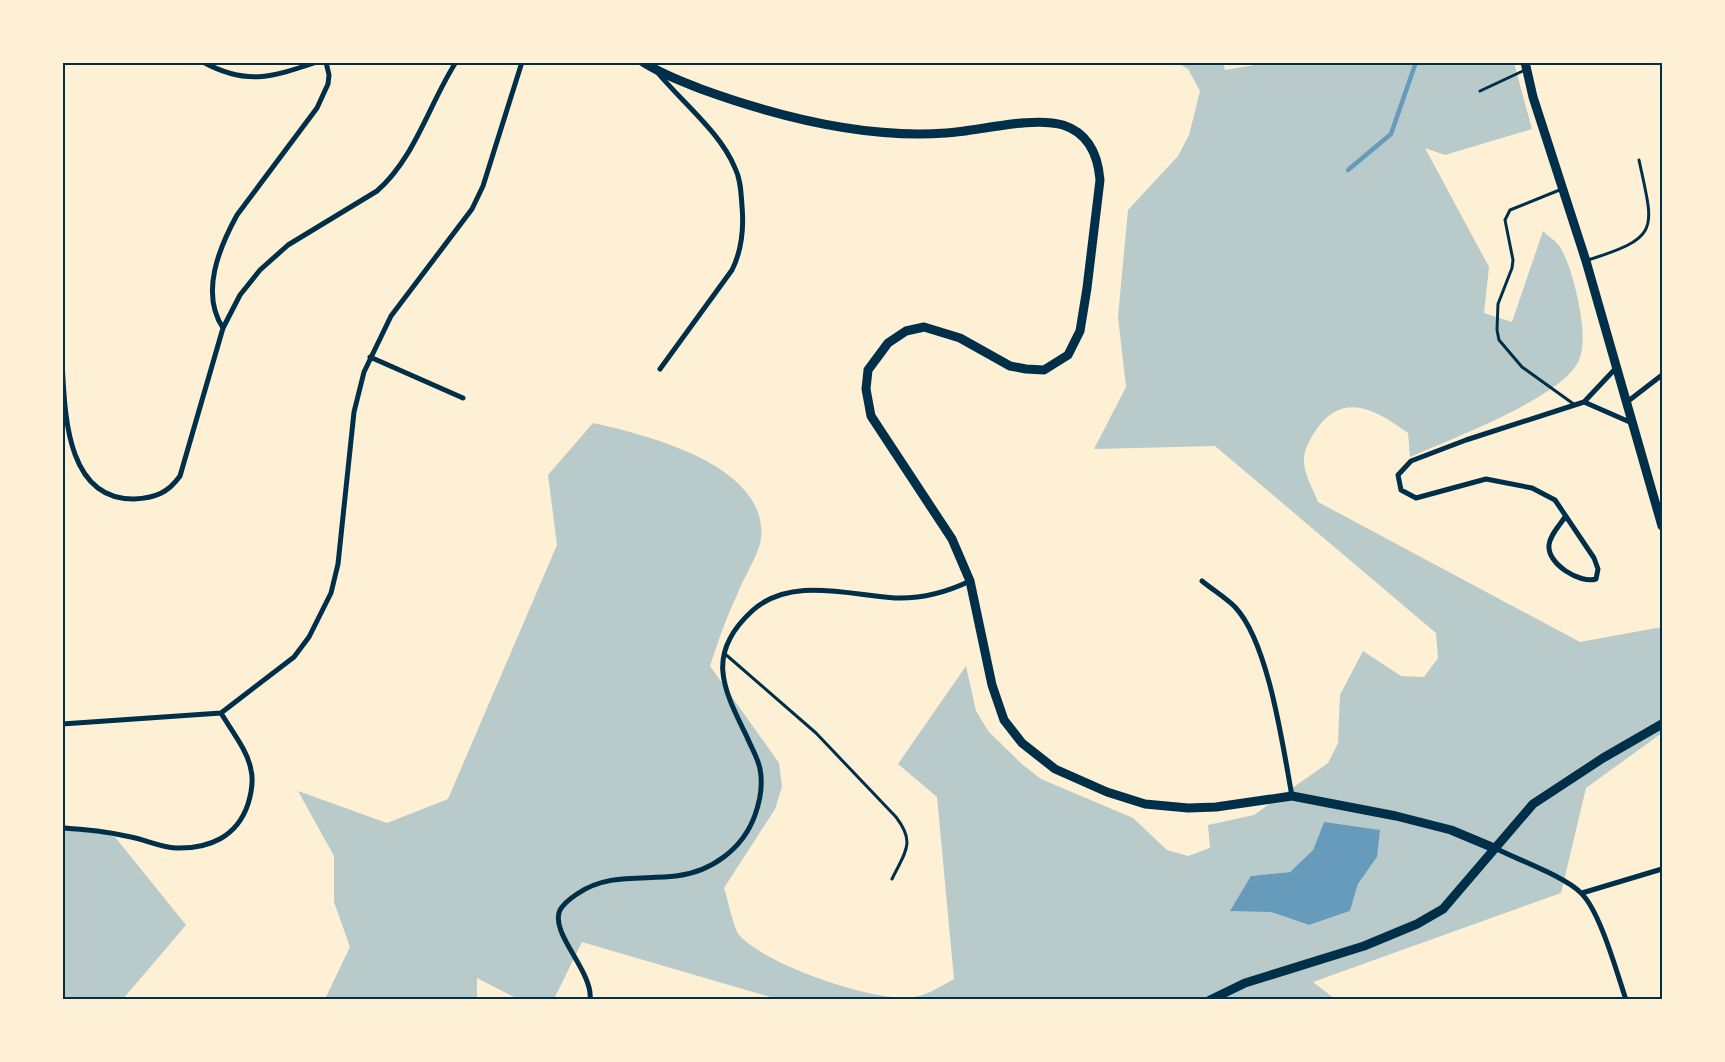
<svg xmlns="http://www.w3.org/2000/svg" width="1725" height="1062" font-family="Inter,sans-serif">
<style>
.green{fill:#b9caca;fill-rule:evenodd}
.water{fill:#669bbc}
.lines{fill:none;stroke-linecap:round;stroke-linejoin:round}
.stream{stroke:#669bbc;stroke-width:4.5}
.service{stroke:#003049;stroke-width:3}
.minor{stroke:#003049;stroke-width:5}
.tertiary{stroke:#003049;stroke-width:9}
.neatline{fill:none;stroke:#003049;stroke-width:2}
</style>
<rect width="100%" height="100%" fill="#fdf0d5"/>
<path class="green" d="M1272,62L1514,63L1532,129L1445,155L1425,148L1489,267L1484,313L1512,322L1543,231C1548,236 1556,241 1560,247C1569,261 1576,289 1579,305C1582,321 1586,347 1578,362C1561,398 1448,440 1410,457L1408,433C1377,410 1343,390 1316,430C1310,439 1303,451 1304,462C1304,474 1314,491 1318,502L1580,642L1662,627V733L1586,788L1561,893L1313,982L1335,999H777L582,942L554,999H518L477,978V999H325L350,947L334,902V856L298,791L387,823L448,799L557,545L548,475L593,423C647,435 769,465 761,539C759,554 743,579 737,595C726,618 718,642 710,666L779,763L782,787L775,809L724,888C728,899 733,927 739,935C768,966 866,999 908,998C924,997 940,987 954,979L937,797L898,764L966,666L976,711L989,732L1023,765L1041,779L1133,818L1167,850L1188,856L1210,848L1208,825L1254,815L1328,763L1338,743L1340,695L1363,651L1401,676L1424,677L1438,658L1436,633L1215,446L1094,449L1126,387L1118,317L1128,210L1178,156L1189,135L1200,91L1188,69L1178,63H1223L1225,70ZM1324,822L1377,857L1358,884L1350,911L1309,925L1271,912L1251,876L1290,872L1313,850Z
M62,824L115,837L186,925L123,999H63Z"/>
<path class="water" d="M1324,822L1380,830L1377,857L1358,884L1350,911L1309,925L1271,912L1230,911L1251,876L1290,872L1313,850Z"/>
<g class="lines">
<path class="stream" d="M1348,170L1391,134L1416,62"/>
<path class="service" d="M1480,91L1525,70
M1562,189L1510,210L1505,220L1513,260L1512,268L1498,304L1497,330L1499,340L1522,367L1575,405
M1588,260C1661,237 1654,230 1639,160
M724,653L816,733L896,817C916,843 905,852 892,879"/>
<path class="minor" d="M203,62C247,86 272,77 317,62
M658,73C683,103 720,132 735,168C741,180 741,194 742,206C744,229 742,250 732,270L660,369
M223,328C200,293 219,248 237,215L317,108L328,84L329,75L326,62
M370,357L463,398
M62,362C65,411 65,500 134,499C155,498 168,493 180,476L223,328L240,295L260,270L288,245L377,191C415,158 429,104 456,62
M1616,368L1584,402L1632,423
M1627,402L1662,375
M1565,517C1559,526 1550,535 1549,545C1547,564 1580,584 1596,579L1598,569L1594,558L1555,500L1532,488L1486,479L1416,498L1401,490L1398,475L1411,461L1466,440L1584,402
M1202,581C1213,590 1226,598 1235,607C1269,643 1283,748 1292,796
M62,724L221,713L294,657L309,637L331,593L338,564L354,412L364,372L391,316L472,209L483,186L522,62
M62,828C85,829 109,832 131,837C146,840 160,847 176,848C209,849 237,837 248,804C251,794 254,782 251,770C248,751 231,730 221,713
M1495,848C1518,860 1564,876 1581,893C1600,911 1617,973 1626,1000
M1582,893L1662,869
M590,1000C594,972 549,933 560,910C564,903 571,898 577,894C607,873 642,880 676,876C711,872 743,849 755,815C760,801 763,784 760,769C758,758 751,747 747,737C723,688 705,654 752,611C790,576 849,595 895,598C920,599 947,592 970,581"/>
<path class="tertiary" d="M643,62C661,74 681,81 701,89C778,117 864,139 946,133C979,131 1032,116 1063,125C1088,133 1098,155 1100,180L1087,288L1080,331L1068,355L1044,370L1026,369L1010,366L960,338L924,327L906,331L888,343L868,370L866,389L871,416L952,539L970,581L992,685L1004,720L1022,743L1055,769L1107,792L1145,804L1188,808L1216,807L1292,796L1396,816L1451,830L1494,848
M1525,62L1533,97L1586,261L1662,526
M1210,1000L1245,983L1364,946L1417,924L1443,909L1533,804L1603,758L1662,724"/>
</g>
<rect width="1725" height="1062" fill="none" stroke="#fdf0d5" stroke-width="128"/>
<rect x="64" y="64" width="1597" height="934" class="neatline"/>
</svg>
